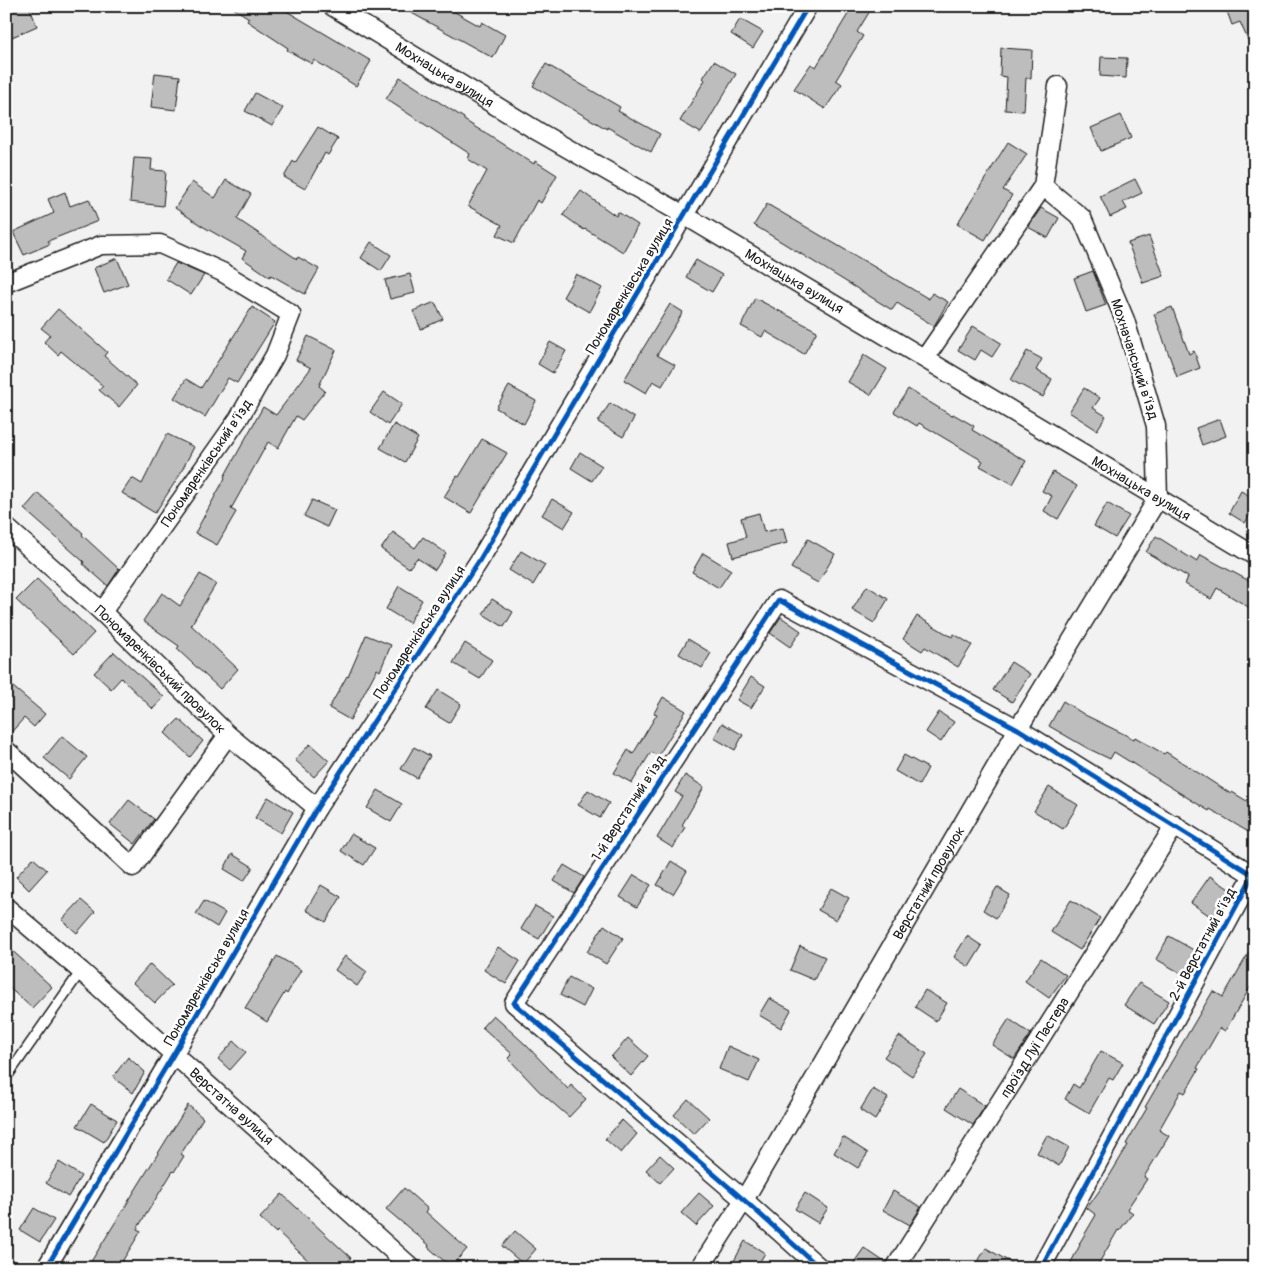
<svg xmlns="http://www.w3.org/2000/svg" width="1261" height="1274" font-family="Pangolin,sans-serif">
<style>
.building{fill:#bdbdbd;stroke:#1c1c1c}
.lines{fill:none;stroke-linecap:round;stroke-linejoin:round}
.lane-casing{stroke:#1c1c1c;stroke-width:12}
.street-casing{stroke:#1c1c1c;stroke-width:21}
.lane{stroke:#fff;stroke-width:9}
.street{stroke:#fff;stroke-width:18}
.cycleway-casing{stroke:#fff;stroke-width:8}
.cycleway{stroke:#0057b8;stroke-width:5}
.labels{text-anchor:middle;stroke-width:5;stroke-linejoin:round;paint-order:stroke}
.street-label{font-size:14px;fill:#1c1c1c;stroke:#fff}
</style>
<rect width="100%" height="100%" fill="#f2f2f2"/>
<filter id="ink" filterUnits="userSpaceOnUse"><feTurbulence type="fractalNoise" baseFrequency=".02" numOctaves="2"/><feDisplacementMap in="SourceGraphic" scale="10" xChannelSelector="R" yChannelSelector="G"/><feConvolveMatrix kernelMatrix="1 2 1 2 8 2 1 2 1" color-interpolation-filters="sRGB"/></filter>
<g filter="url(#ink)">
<path class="building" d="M6,6H29L37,26L12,37L6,24Z
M230,6H278L371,61L356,86L314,60L312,64L287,50L288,48L247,21L249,18Z
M399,6H444L480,26L482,22L505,35L493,58Z
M853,6H873L857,32L863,36L836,80L842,84L825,109L794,89L811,64L816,67Z
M1225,6H1255V56L1240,22L1232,25Z
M740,19L763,32L753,48L731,34Z
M1001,48L1032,50L1031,78H1026L1024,111L1005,110L1007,77L1000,76Z
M1101,57L1127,58L1126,78L1100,76Z
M714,61L736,74L701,133L680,121L705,80L703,78Z
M546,64L620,107L618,111L660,134L651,152L607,127V129L533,86Z
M155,73L180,76L176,110L151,107Z
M400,77L464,118V120L534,164L535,161L557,175L541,203L537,200L514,243L497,235L502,225L468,206L487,171L468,159L470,154L386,99Z
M255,93L283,108L272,126L245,111Z
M1121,115L1131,138L1101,151L1091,128Z
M318,127L338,139L328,155L325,153L305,189L284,177L293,161L295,163Z
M1008,142L1027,154L1003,190L1012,195L985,240L957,224Z
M134,158L152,159L151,170L166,171L163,206L130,202Z
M1135,179L1142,193L1123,202L1127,209L1110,217L1100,196Z
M226,180L251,194L237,219L297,259L298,257L319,269L305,294L271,275L270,277L242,258L246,251L202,226L175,208L192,182L215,198Z
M581,191L616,216L618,212L638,225L623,252L585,229L584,230L563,215Z
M65,192L70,206L89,199L98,221L48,241L50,244L24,255L13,232L54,213L48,199Z
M767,204L929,299L932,293L948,302L934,326L897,303L892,310L754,225Z
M1041,208L1059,218L1048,238L1028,227Z
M1149,236L1164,276L1143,283L1128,243Z
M371,242L391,255L381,271L361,258Z
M117,258L128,284L104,293L94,268Z
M696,260L722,275L712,292L686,277Z
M176,263L204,275L191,295L166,279Z
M1093,271L1106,305L1086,312L1074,278Z
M410,274L415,293L390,299L385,280Z
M576,274L602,288L589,312L563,297Z
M755,298L817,331L804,354L765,331L762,337L741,326Z
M435,302L443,319L421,329L413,311Z
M670,304L683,312L657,355L675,365L662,386L653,381L646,393L624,380Z
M252,307L275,322L237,383L228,378L205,417L174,398L186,379L201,388Z
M1172,307L1189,354L1194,351L1200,368L1177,377L1154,314Z
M58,309L107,352L104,356L137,385L119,407L99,390L103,386L61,351L58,355L44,342L50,335L41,328Z
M973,326L1001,343L992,357L981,350L975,360L958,350Z
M308,336L336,350L319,386L325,391L302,420L296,416L278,448L268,442L231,509L236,512L217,545L195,533L225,478L224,477L263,407L276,415L311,368L296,360Z
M550,342L566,351L553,373L538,364Z
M1027,351L1042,359L1036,370L1052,379L1043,397L1011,380Z
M864,355L887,369L871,395L848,382Z
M509,386L536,401L524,424L496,408Z
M1084,388L1100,398L1093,408L1106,416L1097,430L1069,412Z
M908,389L952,416L953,414L974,426L972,430L1026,461L1013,484L980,466L983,461L919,423L917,426L894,412Z
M384,392L402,404L388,425L370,412Z
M610,403L634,418L623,437L598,422Z
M1220,419L1226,436L1202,445L1196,428Z
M394,424L418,438L405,462L380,448Z
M167,434L194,447L179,476L155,513L122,493L132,478L142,484Z
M482,439L507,453L471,513L444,497L457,476L459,477Z
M580,452L602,466L592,481L571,468Z
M1053,472L1077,486L1058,519L1044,511L1052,496L1042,491Z
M1241,491L1255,499V506L1245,523L1229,513Z
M38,493L83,533L82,535L119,569L108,586L83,564L84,562L24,509Z
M552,499L574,512L564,528L542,515Z
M312,500L335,510L327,527L304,516Z
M1107,503L1129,516L1115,538L1094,526Z
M759,513L764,532L783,528L787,543L733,557L729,542L746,537L741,518Z
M393,532L415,548L423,537L446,553L435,570L417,558L409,568L381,549Z
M1156,536L1197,562L1201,555L1255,584V611L1217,588L1211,599L1185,584L1188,577L1146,552Z
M808,539L835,554L818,583L791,568Z
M521,551L545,565L533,585L509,570Z
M703,553L731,570L719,588L692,572Z
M200,574L216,584L191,625L238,669L220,689L177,649L179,646L143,621L162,593L180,606Z
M37,579L94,633L74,654L16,600Z
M399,586L422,600L409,623L386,609Z
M867,586L888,599L874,623L852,610Z
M492,599L513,612L504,627L483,614Z
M917,616L952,637L954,634L972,645L958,667L925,647L922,651L903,639Z
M781,617L801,631L790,647L770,633Z
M366,635L391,645L380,671L377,669L350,720L329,708L347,676L348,677Z
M688,639L711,653L702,668L679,654Z
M465,643L492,660L480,679L453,663Z
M114,652L164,697L153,709L121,678L111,689L94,673Z
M1011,662L1030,674L1012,702L993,690Z
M751,677L765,686L751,708L737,700Z
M6,681L45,714L34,727L24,718L6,738Z
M438,690L461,704L449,723L426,709Z
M663,697L686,711L658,756L651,752L632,783L614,773L628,750L633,754L657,714L654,713Z
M1063,701L1085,715L1134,739L1135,737L1164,754L1166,752L1231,794L1232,792L1255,806V836L1210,809L1209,811L1114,752L1110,759L1087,748L1049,726Z
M939,712L954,722L941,742L926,732Z
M179,719L203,741L190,757L165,733Z
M722,723L743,735L735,750L714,738Z
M62,736L87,757L69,779L44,758Z
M310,744L329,761L314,777L295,760Z
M414,747L430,756L417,778L401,769Z
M904,755L928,768L919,785L895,771Z
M685,775L704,787L682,825L685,827L673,848L657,838L682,796L675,792Z
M1049,787L1078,805L1063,829L1034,811Z
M378,790L402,804L391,822L367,808Z
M588,790L609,803L600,818L578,805Z
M268,797L293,812L281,833L255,818Z
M129,800L154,819L135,844L110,824Z
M351,834L375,848L364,865L341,851Z
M232,854L253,867L244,881L224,869Z
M33,858L47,870L29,890L16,877Z
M671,861L687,871L673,894L657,885Z
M564,865L584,877L574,893L554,881Z
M634,875L651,885L637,907L620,897Z
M1210,876L1232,891L1213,918L1191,903Z
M321,885L341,897L326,922L306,910Z
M997,887L1010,895L996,918L983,910Z
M831,888L849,898L836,920L818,910Z
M81,900L95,912L77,933L62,920Z
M1071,900L1100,918L1080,950L1051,932Z
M204,901L225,913L217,927L196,914Z
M535,906L553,916L539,939L521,929Z
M604,925L623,938L606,964L587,952Z
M967,936L982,946L969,967L954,957Z
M1169,936L1197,952L1184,975L1156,959Z
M1255,942V979L1225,1031L1220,1028L1197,1068L1199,1069L1185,1093L1181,1091L1159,1130L1169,1136L1144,1177L1147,1179L1127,1209L1133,1213L1119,1231L1118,1230L1096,1268H1068L1080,1245L1079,1244L1096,1215L1087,1208L1107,1180L1128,1145L1126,1144L1147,1108L1145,1107L1213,991L1223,997Z
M6,945L52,987L32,1008L6,985Z
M800,946L825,957L814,980L790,970Z
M498,947L520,961L506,984L484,970Z
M277,956L301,970L287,994L285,992L267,1022L245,1008Z
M345,956L367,972L357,986L335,970Z
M1041,958L1066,975L1049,998L1025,981Z
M150,964L172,985L155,1003L133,983Z
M569,977L592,989L583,1007L560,995Z
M1139,983L1169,1001L1154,1024L1124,1005Z
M925,990L947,1003L936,1021L915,1007Z
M769,998L791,1010L781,1028L759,1015Z
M493,1015L526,1045L568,1089L571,1085L586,1099L569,1117L539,1091L508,1058L512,1054L482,1027Z
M1009,1019L1031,1034L1014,1059L992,1045Z
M899,1036L927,1054L912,1076L884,1057Z
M628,1038L648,1056L631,1076L611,1057Z
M234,1041L246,1052L230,1070L218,1059Z
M728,1046L759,1060L749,1082L719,1069Z
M1101,1051L1123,1063L1113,1080L1109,1078L1089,1113L1065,1099L1073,1084L1079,1088Z
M128,1057L145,1072L133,1093L113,1077Z
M873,1089L888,1098L875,1120L860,1110Z
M958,1089L985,1106L973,1125L946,1108Z
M688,1099L709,1118L694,1134L674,1115Z
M91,1104L117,1120L104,1142L77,1126Z
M188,1105L203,1118L181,1154L184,1156L174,1172L173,1171L137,1229L141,1231L118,1268H87Z
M622,1120L637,1134L621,1153L605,1139Z
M1047,1135L1069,1147L1059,1166L1037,1153Z
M843,1137L868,1153L858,1168L834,1153Z
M660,1155L674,1168L660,1183L646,1170Z
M59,1162L81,1176L68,1197L46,1183Z
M404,1188L428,1209L426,1212L467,1249L451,1267L428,1247L429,1245L386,1209Z
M893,1191L921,1207L910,1225L883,1210Z
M699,1193L714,1206L696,1226L681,1213Z
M805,1193L828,1208L818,1223L795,1209Z
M282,1194L351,1258L342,1268H316L277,1231L276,1233L260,1218Z
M34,1208L54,1220L40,1242L20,1230Z
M515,1231L536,1249L523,1264L502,1246Z
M745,1241L765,1253L756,1268H730Z
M864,1248L886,1263L884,1268H850Z
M986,1248L1020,1268H984L977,1263Z"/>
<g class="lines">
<defs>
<path id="lane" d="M6,1078L81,971"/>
<g id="street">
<path id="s1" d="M332,6L539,132L684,215L1255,556"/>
<path d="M6,283L101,245L160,244L222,272L291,314L275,355L239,418L102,612"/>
<path d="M925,358L1043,186"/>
<path id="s2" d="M6,527L102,612L228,735L317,808"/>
<path d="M6,750L133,867L228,735"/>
<path id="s3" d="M6,907L81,971L412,1268"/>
<path d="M46,1268L173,1055L317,808L479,561L808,6"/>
<path id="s4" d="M700,1268L744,1200L1018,729L1158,498L1156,426L1125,320L1082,218L1043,186L1058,86"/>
<path d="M820,1268L744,1200L514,1003L779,600L1018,729L1253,875L1041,1268"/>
<path id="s5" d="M895,1268L1175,825"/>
</g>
</defs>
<use href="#lane" class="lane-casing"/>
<use href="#street" class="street-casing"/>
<use href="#lane" class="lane"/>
<use href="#street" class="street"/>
<defs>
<path id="cycleway" d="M46,1268L173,1055L317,808L479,561L808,6
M820,1268L744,1200L514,1003L779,600L1018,729L1253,875L1041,1268"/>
</defs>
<use href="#cycleway" class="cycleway-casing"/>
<use href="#cycleway" class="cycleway"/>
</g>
</g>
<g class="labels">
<g class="street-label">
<text dy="5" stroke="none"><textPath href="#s1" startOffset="132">Мохнацька вулиця</textPath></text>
<text dy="5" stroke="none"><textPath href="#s1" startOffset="538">Мохнацька вулиця</textPath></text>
<text transform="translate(629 286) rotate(-59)" y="5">Пономаренківська вулиця</text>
<text transform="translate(1135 359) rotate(72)" y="5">Мохначанський в’їзд</text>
<text transform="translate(206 463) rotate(-56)" y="5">Пономаренківський в’їзд</text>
<text dy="5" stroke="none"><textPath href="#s1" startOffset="942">Мохнацька вулиця</textPath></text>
<text transform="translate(419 632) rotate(-57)" y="5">Пономаренківська вулиця</text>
<text dy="5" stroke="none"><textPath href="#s2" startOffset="210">Пономаренківський провулок</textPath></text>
<text transform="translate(628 808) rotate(-57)" y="5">1-й Верстатний в’їзд</text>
<text dy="5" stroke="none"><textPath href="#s4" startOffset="448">Верстатний провулок</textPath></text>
<text transform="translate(1202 944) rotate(-62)" y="5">2-й Верстатний в’їзд</text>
<text transform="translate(206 977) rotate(-60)" y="5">Пономаренківська вулиця</text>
<text dy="5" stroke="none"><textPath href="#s5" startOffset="261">проїзд Луї Пастера</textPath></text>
<text dy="5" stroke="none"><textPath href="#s3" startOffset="301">Верстатна вулиця</textPath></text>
</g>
</g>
<rect width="1261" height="1274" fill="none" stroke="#fff" stroke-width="25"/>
<rect x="12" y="12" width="1236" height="1249" fill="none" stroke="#1c1c1c" stroke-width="2" filter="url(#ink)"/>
</svg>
